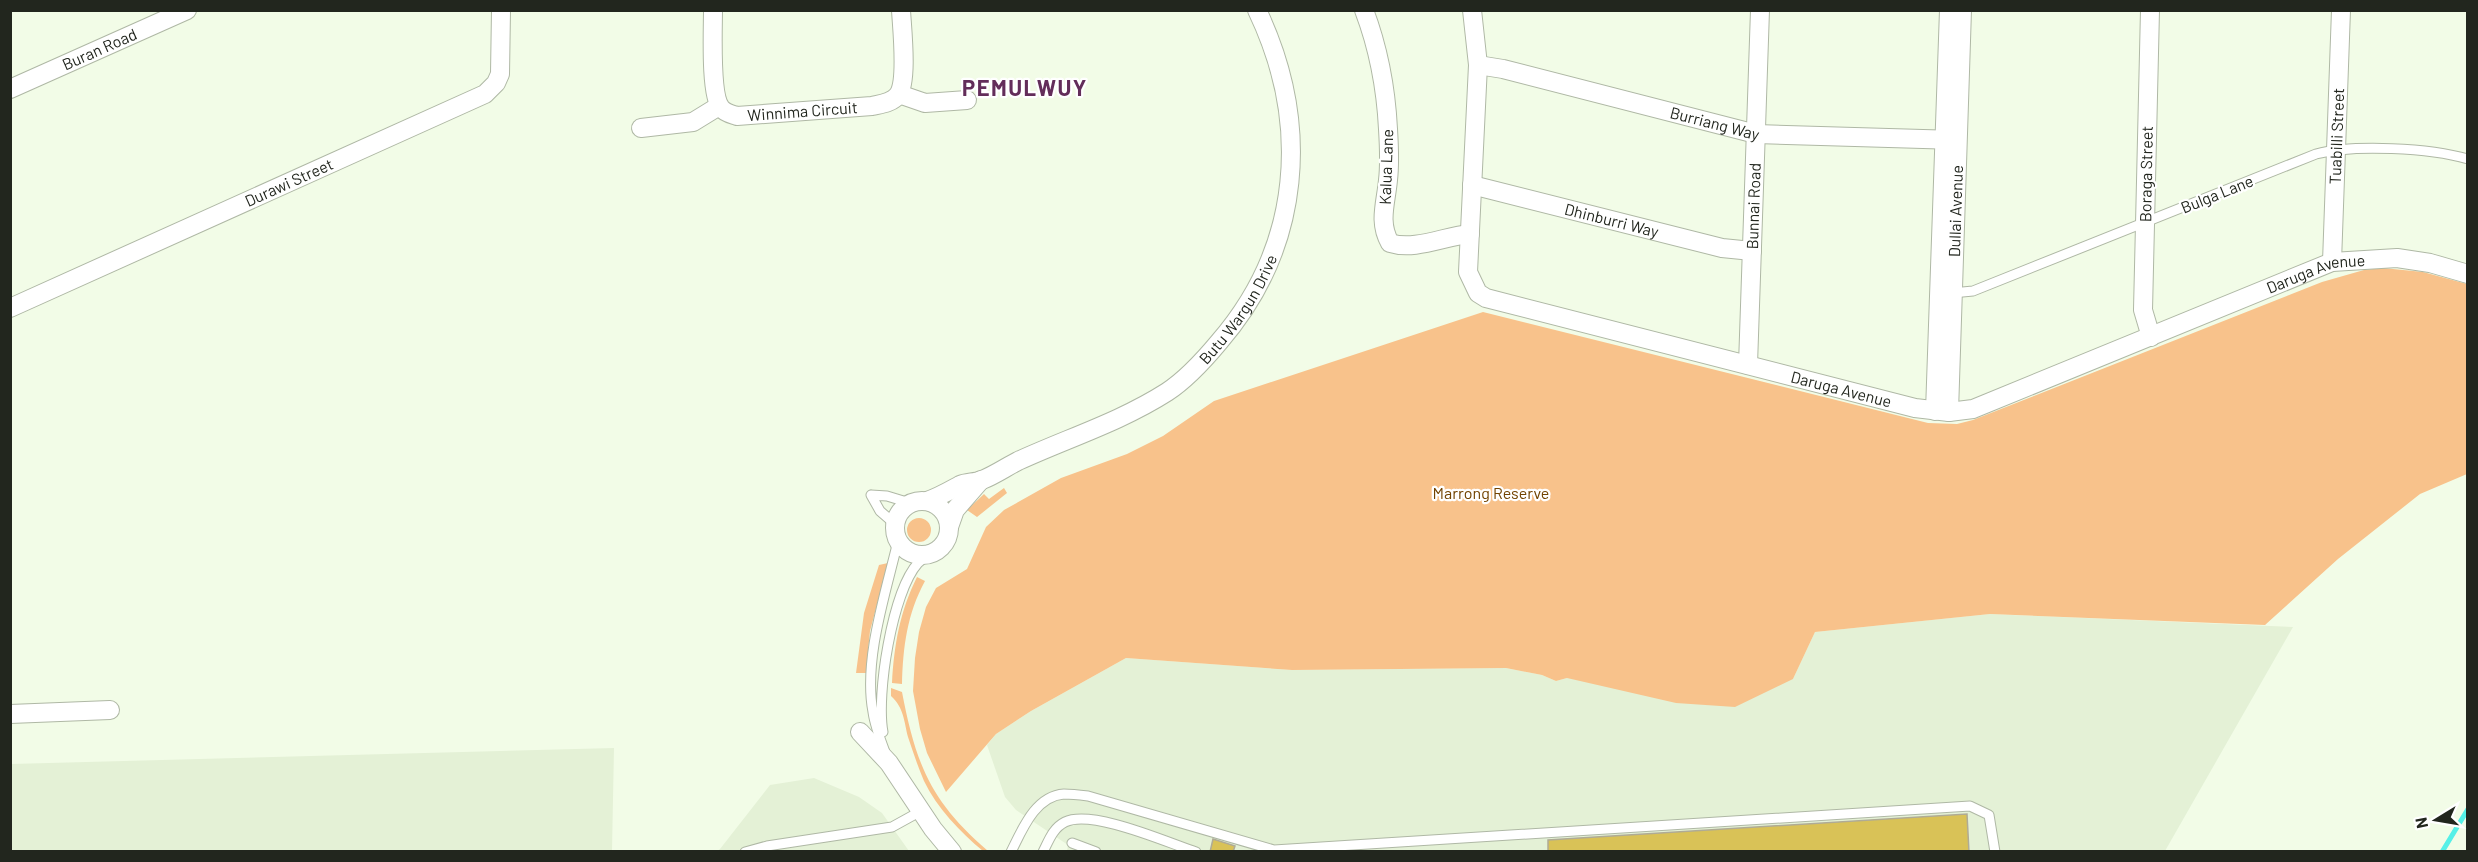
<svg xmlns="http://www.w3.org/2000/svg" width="2478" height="862" font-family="Barlow,sans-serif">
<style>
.built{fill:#e4f1d6}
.green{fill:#f8c28b}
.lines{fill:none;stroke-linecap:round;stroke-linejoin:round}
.stream{stroke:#55f0e7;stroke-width:5}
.building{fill:#d9c257;stroke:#afab96;stroke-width:1.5}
.lane-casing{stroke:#afb8a5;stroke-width:11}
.street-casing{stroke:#afb8a5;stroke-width:20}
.lane{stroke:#fff;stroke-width:9}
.street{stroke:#fff;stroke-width:18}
.labels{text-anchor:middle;stroke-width:4.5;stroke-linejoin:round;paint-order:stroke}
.street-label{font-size:16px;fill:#22261e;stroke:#fff}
.park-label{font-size:16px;fill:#724300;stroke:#fff}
.district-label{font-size:22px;font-weight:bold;letter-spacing:1.5px;fill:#632d5a;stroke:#fff}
</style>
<rect width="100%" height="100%" fill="#f2fce7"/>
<path class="built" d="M1990,614L2293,627L2165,851H1067L1068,845L1016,810L1005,797L987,745L996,734L1031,711L1126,658L1292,670L1506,668L1542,675L1556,681L1567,678L1793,679L1815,632Z
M614,748L612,851H11V764Z
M814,778L859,797L882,813L909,851L716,852L720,849L770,785Z"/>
<path class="green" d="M2383,268L2423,272L2467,284V474L2420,494L2338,559L2265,625L1990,614L1815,632L1793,679L1735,707L1676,703L1567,678L1556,681L1542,675L1506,668L1292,670L1126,658L1031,711L996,734L946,792L927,753L920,729L913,691L915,658L919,632L926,607L936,588L967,569L986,527L1004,510L1061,478L1127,454L1163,436L1214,401L1483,312L1928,423L1957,424L1973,420L2322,282L2364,270Z
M1004,488L1007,493L977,517L967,510L984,494L989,499Z
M907 530a12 12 0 1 1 24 0a12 12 0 1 1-24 0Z
M888,563L870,631L866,673H856L864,613L879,565Z
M917,577L925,581C907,614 903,647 902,684L892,683C894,645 900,611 917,577Z
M891,688L902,692C916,765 931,802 988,851H983C960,832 937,808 924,781C918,767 913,752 908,737C904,721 904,708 891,696Z"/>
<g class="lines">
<path class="stream" d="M2442,852L2468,809"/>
</g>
<path class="building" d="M1967,814L1969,852H1548V840Z
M1213,839L1235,846L1233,852H1210Z"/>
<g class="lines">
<defs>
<path id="lane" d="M1952,293L1973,291L2316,154C2354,144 2430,148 2468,159
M871,495L887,496L910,503
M871,495L880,511L895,524
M883,732C876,695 892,592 918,563C921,560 925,557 929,555
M885,752C880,739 875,726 873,712C863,660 886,592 898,541
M1072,843L1096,852
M745,852L767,846L892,827L921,811
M1011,852C1022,830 1035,796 1064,794C1071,794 1080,795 1088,796L1274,850L1970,806L1989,815L1995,852
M1043,852C1049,840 1053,828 1065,822C1092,809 1166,842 1196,852"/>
<g id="street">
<path id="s1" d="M713,10C713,30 710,95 721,108C725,113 731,114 737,116L872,106C881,104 892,103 898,95C908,81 902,29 901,10"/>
<path d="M1364,10C1378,47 1386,89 1388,129C1389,145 1390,163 1388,180C1386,203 1378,222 1390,243C1415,251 1445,236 1470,234"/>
<path id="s2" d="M1472,10L1478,65L1468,272L1478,293L1486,298L1915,408L1949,412L1973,409L2332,262L2397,258L2430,263L2468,274"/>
<path d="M2150,10L2143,310L2151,337"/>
<path id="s3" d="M1478,65L1503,69L1756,134L1957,140"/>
<path id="s4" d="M10,89L187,10"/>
<path d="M899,94L925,103L967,100"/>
<path d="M641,128L693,122L719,106"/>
<path id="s5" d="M1472,185L1722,248L1752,251"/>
<path id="s6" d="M2332,262L2341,10"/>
<path id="s7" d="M10,308L485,94L496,83L500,74L501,10"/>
<path id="s8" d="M1748,365L1760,10"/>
<path d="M1935,411L1949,10"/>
<path id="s9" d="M1949,412L1962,10"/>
<circle cx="922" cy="528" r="27"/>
<path id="s10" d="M927,501C939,497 949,491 960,485C967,482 975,483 982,480C995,475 1006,467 1018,461C1068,438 1120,422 1167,392C1187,379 1204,360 1219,342C1302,246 1311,123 1257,10"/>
<path d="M949,527L955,510L981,480"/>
<path d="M10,714L110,710"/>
<path d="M860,732L889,763L933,829L952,852"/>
</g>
</defs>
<use href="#lane" class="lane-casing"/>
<use href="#street" class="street-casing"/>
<use href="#lane" class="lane"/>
<use href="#street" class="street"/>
</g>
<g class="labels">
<g class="street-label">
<text dy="6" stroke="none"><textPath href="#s4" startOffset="98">Buran Road</textPath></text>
<text dy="6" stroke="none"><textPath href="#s1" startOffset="183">Winnima Circuit</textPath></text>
<text dy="6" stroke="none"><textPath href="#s3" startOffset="244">Burriang Way</textPath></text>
<text dy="6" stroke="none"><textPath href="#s6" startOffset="126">Tuabilli Street</textPath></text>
<text transform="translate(1386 167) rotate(-88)" y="6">Kalua Lane</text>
<text transform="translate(2146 174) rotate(-89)" y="6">Boraga Street</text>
<text dy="6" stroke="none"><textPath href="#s7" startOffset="306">Durawi Street</textPath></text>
<text transform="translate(2217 194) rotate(-22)" y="6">Bulga Lane</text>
<text dy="6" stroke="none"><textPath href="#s8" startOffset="159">Bunnai Road</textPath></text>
<text dy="6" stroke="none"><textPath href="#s9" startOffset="201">Dullai Avenue</textPath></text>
<text dy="6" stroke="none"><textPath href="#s5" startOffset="144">Dhinburri Way</textPath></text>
<text dy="6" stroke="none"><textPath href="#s2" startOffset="1166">Daruga Avenue</textPath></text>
<text dy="6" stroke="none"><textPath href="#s10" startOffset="375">Butu Wargun Drive</textPath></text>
<text dy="6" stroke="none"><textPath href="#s2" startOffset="662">Daruga Avenue</textPath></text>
</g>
<g class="park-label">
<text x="1491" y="499">Marrong Reserve</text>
</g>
<g class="district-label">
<text x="1025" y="96">PEMULWUY</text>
</g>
</g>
<rect width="2478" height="862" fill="none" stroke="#22261e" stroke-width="24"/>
<g transform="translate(2436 820) rotate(259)" stroke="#ffffff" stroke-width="4.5" paint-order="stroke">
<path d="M0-4.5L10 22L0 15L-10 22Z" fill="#22261e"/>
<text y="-9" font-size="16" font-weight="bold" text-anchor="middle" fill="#22261e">N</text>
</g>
</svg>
